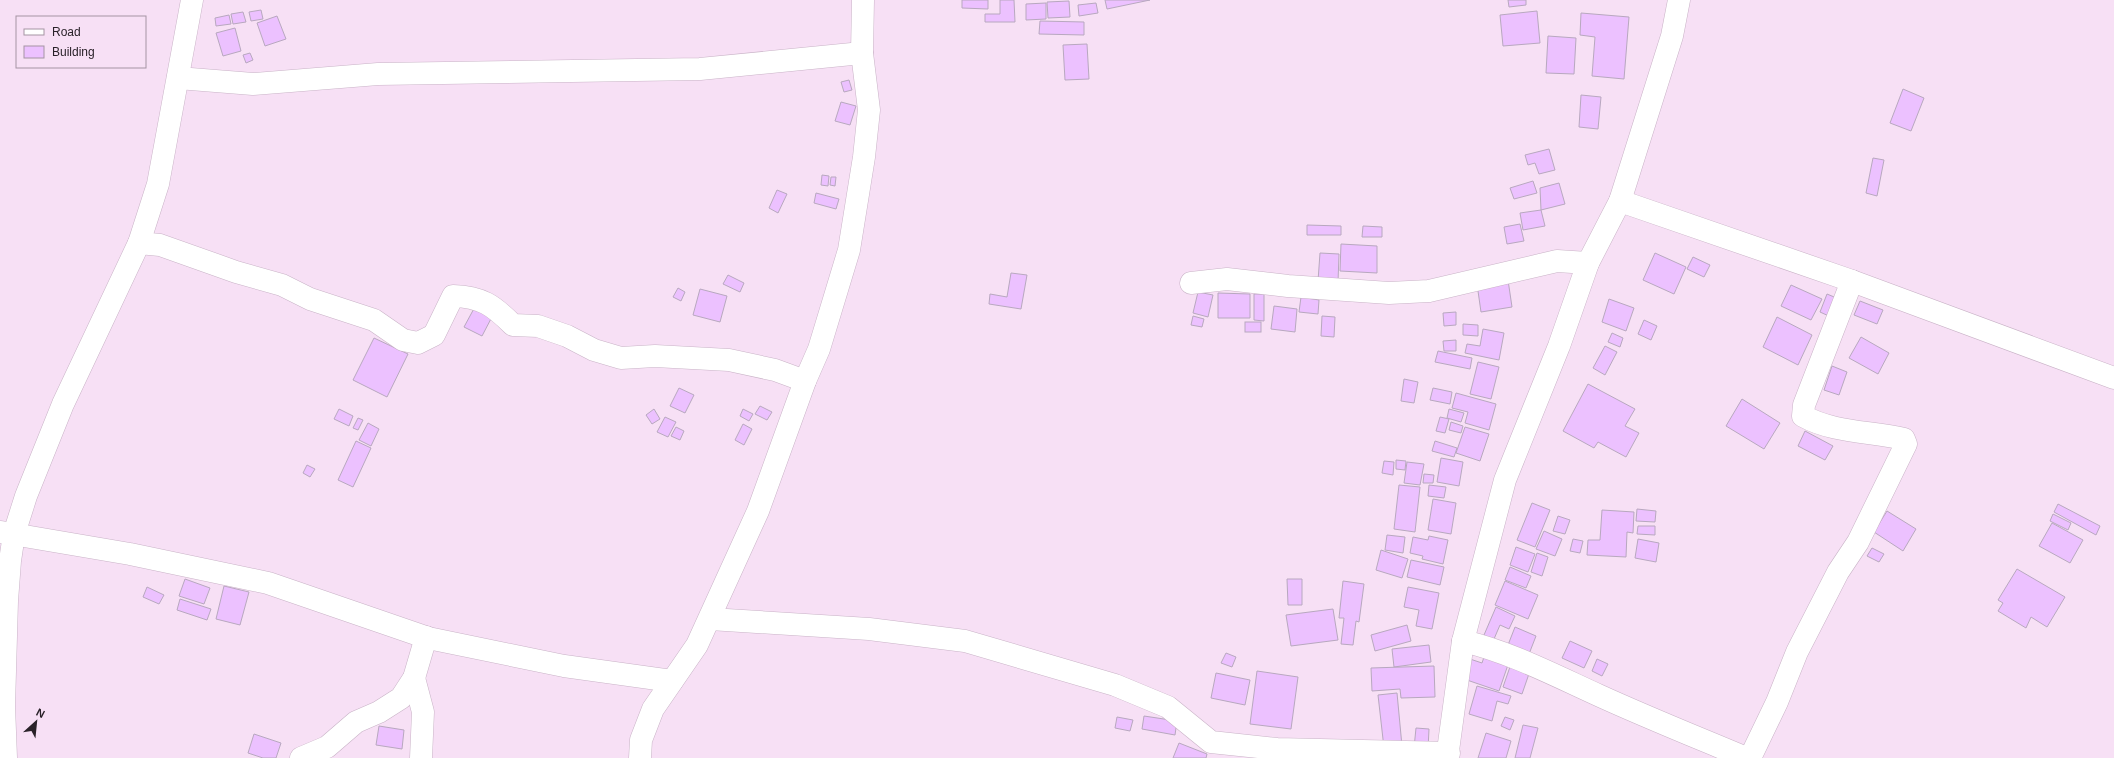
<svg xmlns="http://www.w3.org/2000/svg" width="2114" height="758" viewBox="0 0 2114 758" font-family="Arial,sans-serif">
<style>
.building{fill:#ecc1ff;stroke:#b8a8bf}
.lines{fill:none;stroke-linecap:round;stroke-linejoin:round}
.minor-casing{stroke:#c9b3c7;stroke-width:23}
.minor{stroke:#fff;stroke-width:22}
</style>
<rect width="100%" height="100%" fill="#f7e0f5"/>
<g class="building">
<polygon points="962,0 988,0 988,9 962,8"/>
<polygon points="1000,0 1014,0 1015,22 985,22 985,14 1000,14"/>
<polygon points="1105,0 1150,0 1107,9"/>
<polygon points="1508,0 1526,0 1526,5 1509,7"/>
<polygon points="1069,1 1070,17 1048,18 1047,2"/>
<polygon points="1046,3 1046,19 1026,20 1026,4"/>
<polygon points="1096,3 1098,13 1079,16 1078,5"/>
<polygon points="261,10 263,19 251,21 249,12"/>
<polygon points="1537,11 1540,43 1503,46 1500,15"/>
<polygon points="243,12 246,22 233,24 231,14"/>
<polygon points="1581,13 1629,17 1624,79 1592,76 1595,37 1580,35"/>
<polygon points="229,15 231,24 216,26 215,18"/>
<polygon points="277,16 286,39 265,46 257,23"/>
<polygon points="1040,21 1084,22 1084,35 1039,34"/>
<polygon points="235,28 241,51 223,56 216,33"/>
<polygon points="1548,36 1576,38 1574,74 1546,73"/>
<polygon points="1087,44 1089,79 1065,80 1063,45"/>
<polygon points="250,53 253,60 246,63 243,55"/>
<polygon points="849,80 852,90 844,92 841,82"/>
<polygon points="1903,89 1924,98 1911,131 1890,123"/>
<polygon points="1581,95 1601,97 1598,129 1579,127"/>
<polygon points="841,102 856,106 850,125 835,121"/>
<polygon points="1549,149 1555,170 1539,174 1535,163 1528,165 1525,155"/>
<polygon points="1873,158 1884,160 1877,196 1866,193"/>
<polygon points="822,175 829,176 828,186 821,185"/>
<polygon points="831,177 836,177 835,186 830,185"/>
<polygon points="1533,181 1537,193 1514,199 1510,188"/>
<polygon points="1559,183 1565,204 1541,210 1540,188"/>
<polygon points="777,190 787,194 778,213 769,208"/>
<polygon points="816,193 839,199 836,209 814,203"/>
<polygon points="1541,210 1545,226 1523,230 1520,213"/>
<polygon points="1520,224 1524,241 1507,244 1504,227"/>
<polygon points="1307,225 1341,226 1341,235 1307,235"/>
<polygon points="1363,226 1382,227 1382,237 1362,237"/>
<polygon points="1341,244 1377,246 1377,273 1340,271"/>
<polygon points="1320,253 1339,254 1338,282 1318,281"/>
<polygon points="1655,253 1686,267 1674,294 1643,280"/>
<polygon points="1693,257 1710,265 1704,277 1687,269"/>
<polygon points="1011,273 1027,275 1021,309 989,304 990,294 1007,297"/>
<polygon points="728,275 744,283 740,292 723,284"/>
<polygon points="1508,280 1512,307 1481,312 1477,284"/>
<polygon points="1791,285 1822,299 1811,320 1781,306"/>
<polygon points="678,288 685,292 681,301 673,297"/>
<polygon points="700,289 727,296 720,322 693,315"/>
<polygon points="1198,292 1213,295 1208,317 1193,313"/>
<polygon points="1218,293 1250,294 1250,318 1218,318"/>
<polygon points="1254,294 1264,294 1264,321 1254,320"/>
<polygon points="1827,294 1839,299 1831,317 1820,312"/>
<polygon points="1301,297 1319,300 1318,314 1299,312"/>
<polygon points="1609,299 1634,308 1626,331 1602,322"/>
<polygon points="1860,301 1883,310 1877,324 1854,315"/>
<polygon points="477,303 494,313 482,336 464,327"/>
<polygon points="1274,306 1297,309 1295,332 1271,329"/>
<polygon points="1456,312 1456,325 1444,326 1443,313"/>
<polygon points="1193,316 1204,319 1202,327 1191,325"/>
<polygon points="1322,316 1335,317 1334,337 1321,336"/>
<polygon points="1777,317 1812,335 1798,365 1763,347"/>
<polygon points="1644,320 1657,326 1651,340 1638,334"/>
<rect x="1245" y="322" width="16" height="10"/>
<polygon points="1463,324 1478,325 1478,336 1463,335"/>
<polygon points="1483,329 1504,333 1499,360 1465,353 1467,344 1480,346"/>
<polygon points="1612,333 1623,338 1620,347 1608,342"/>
<polygon points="1861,337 1889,353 1878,374 1849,358"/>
<polygon points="374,338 408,354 387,397 353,380"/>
<polygon points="1456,340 1456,351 1444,351 1443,341"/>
<polygon points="1605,346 1617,352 1605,375 1593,368"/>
<polygon points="1438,351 1472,358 1470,369 1435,362"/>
<polygon points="1478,362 1499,367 1491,399 1470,394"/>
<polygon points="1832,366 1847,372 1839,395 1824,390"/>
<polygon points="1404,379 1418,382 1414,403 1401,401"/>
<polygon points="1588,384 1635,409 1625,426 1639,433 1626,457 1598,442 1594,448 1563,431"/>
<polygon points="679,388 694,395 685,413 670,406"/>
<polygon points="1433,388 1452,392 1450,404 1430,400"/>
<polygon points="1456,393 1496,404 1489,430 1465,423 1468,412 1452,408"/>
<polygon points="1742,399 1780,423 1764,449 1726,426"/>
<polygon points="760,406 772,412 767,420 755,414"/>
<polygon points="339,409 353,416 349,426 334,419"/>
<polygon points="654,409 660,419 652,424 646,415"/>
<polygon points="743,409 753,414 749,421 740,416"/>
<polygon points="1449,409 1464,413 1461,422 1447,418"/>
<polygon points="665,417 676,422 668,437 657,432"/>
<polygon points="1440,417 1449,419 1445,433 1436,431"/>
<polygon points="358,418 363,420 358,430 353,428"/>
<polygon points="1451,422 1463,426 1461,433 1449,430"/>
<polygon points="368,423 379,429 371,446 359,440"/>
<polygon points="743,424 752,429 744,445 735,440"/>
<polygon points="676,427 684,431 680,440 671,436"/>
<polygon points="1465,427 1489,434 1480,461 1456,453"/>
<polygon points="1805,431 1833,446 1825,460 1798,446"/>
<polygon points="356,441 371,448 353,487 338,480"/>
<polygon points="1435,441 1457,448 1454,457 1432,451"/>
<polygon points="1441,458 1463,462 1459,486 1437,482"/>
<polygon points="1396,460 1406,461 1405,470 1396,469"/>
<polygon points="1384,461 1394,462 1393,475 1382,473"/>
<polygon points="1407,462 1424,464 1420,485 1404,483"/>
<polygon points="307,465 315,469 310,477 303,473"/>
<polygon points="1424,474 1434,475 1433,483 1423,483"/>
<polygon points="1399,485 1420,487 1415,532 1394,529"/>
<polygon points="1429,485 1446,487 1444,498 1428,496"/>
<polygon points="1433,499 1456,503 1451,534 1428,530"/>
<polygon points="1532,503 1550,510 1535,547 1517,540"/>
<polygon points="2058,504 2100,526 2096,535 2054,512"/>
<polygon points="1637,509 1656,511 1655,522 1636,521"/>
<polygon points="1602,510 1634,512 1633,533 1627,532 1626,557 1587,555 1588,540 1600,540"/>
<polygon points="1887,511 1916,529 1903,551 1874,532"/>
<polygon points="2053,514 2071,523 2068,530 2050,521"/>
<polygon points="1558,516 1570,520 1565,534 1553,531"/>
<polygon points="2052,523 2083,540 2070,563 2039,546"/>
<polygon points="1638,526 1655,526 1655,535 1637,534"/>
<polygon points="1544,531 1562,539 1555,556 1536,549"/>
<polygon points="1387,535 1405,537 1403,553 1385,550"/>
<polygon points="1429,536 1448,540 1443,564 1422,559 1423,556 1410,553 1413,537 1428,540"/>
<polygon points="1573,539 1583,541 1580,553 1570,551"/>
<polygon points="1638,539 1659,543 1656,562 1635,558"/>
<polygon points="1516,547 1535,554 1528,572 1510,565"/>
<polygon points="1872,548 1884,554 1879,562 1867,556"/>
<polygon points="1381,550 1408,559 1402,578 1376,570"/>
<polygon points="1537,553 1548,557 1542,576 1531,572"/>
<polygon points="1411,560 1444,567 1440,585 1407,577"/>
<polygon points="1510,567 1531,576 1526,588 1505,580"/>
<polygon points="2017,569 2065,597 2047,627 2031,617 2026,628 1998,611 2003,603 1998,600"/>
<polygon points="185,579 210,588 204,604 179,596"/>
<polygon points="1287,579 1302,579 1302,605 1288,605"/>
<polygon points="1343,581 1364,584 1359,622 1356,621 1353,645 1341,644 1344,618 1339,618"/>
<polygon points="1505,581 1538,595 1528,619 1495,605"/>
<polygon points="224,586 249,592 240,625 216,619"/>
<polygon points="147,587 164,595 159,604 143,597"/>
<polygon points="1408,587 1439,593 1432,629 1416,626 1419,610 1404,607"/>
<polygon points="180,599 211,609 207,620 177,610"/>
<polygon points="1496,607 1515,616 1509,629 1500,625 1491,646 1481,642"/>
<polygon points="1333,609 1338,640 1291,646 1286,615"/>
<polygon points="1407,625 1411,641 1375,651 1371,635"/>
<polygon points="1515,627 1536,636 1529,654 1508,645"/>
<polygon points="1570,641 1592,651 1584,668 1562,658"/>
<polygon points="1429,645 1431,662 1394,667 1392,649"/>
<polygon points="1487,648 1511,656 1499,691 1464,679 1470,659 1482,663"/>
<polygon points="1226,653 1236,657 1232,667 1221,663"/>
<polygon points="1597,659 1608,664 1602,676 1592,671"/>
<polygon points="1512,661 1531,668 1522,694 1503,687"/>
<polygon points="1434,666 1435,697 1401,698 1400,689 1372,691 1371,668"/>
<polygon points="1257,671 1298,677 1291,729 1250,724"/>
<polygon points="1216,673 1250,680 1245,705 1211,698"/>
<polygon points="1477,686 1511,696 1508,704 1497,701 1492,721 1469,714"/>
<polygon points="1397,693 1402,746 1384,748 1378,695"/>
<polygon points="1144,716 1177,721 1175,735 1142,729"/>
<polygon points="1117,717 1133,720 1130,731 1115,728"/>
<polygon points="1505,717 1514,720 1510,730 1501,726"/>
<polygon points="1523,725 1538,728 1530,758 1515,758"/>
<polygon points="379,726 404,730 402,749 376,745"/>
<polygon points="1416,728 1429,729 1428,749 1414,748"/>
<polygon points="1486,733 1511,741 1506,758 1478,758"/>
<polygon points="254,734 281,743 276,758 263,758 248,753"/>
<polygon points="1179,743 1207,754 1206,758 1173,758"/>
</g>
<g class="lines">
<defs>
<g id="minor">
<polyline points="178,78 253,84 378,74 700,69 862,53"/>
<polyline points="1620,201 1852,281 2114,378"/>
<path d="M139 243 160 245 236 272 282 285 310 299 374 320 403 340 418 343 434 335 453 296C482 297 493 305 513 325L538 326 567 336 594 350 621 358 655 356 729 360 775 370 805 381"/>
<polyline points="1191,283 1227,279 1288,286 1389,293 1429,291 1557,261 1588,263"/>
<polyline points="1,532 130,554 268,583 428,638 564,666 672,681"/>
<polyline points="710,619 869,629 965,641 1115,685 1168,707 1211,742 1277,749 1449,753"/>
<path d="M1463 641C1510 652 1554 675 1598 695 1646 717 1696 737 1746 758"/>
<polyline points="414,678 423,712 421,758"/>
<polyline points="6,758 4,706 7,601 10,561 14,534 26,496 63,404 139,243 158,184 192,0"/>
<polyline points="301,758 327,747 356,722 379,712 401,698 414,678 426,637"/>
<polyline points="640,758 641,740 653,709 697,645 758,511 805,381 819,349 849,250 864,157 869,110 862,53 863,0"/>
<polyline points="1447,758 1463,641 1505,480 1559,346 1588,263 1620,201 1672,36 1679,0"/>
<path d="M1750 758 1777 702 1797 652 1838 572 1858 542 1906 444 1904 439C1870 431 1834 433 1803 416L1804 405 1852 281"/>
</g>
</defs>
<use href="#minor" class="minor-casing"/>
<use href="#minor" class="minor"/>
</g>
<rect x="16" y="16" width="130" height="52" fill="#f7e0f5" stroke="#a594a3"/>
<rect x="24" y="29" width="20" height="6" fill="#ffffff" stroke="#a594a3"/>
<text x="52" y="36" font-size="12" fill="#2a2229">Road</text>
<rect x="24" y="46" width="20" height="12" fill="#ecc1ff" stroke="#a594a3"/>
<text x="52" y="56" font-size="12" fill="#2a2229">Building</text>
<g transform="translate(36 722) rotate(27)" stroke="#f7e0f5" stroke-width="3" paint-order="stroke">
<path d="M0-3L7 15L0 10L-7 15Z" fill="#2a2229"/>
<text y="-6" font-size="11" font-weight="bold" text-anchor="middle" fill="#2a2229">N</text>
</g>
</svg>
